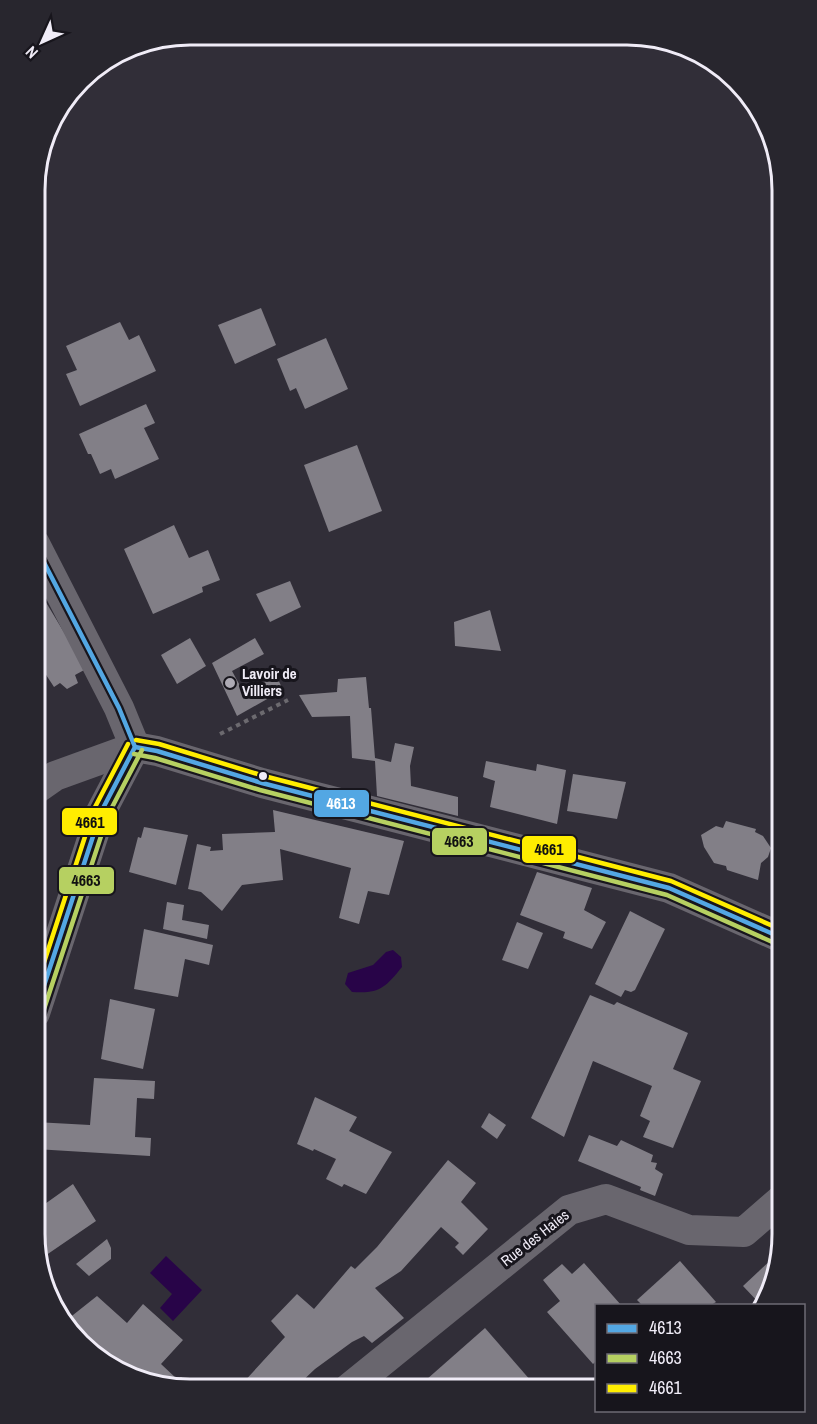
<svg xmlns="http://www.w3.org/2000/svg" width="817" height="1424" viewBox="0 0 817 1424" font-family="'Archivo Narrow',sans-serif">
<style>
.water{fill:#280448}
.building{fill:#827f87}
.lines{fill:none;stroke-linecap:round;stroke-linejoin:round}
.path{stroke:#6c6a6f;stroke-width:4;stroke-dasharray:4.5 4.5;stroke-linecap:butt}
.street{stroke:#69666e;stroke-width:30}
.bus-1-casing{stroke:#17151c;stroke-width:9}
.bus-2-casing{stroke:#17151c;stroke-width:9}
.bus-3-casing{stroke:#17151c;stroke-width:9}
.bus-1{stroke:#53a7e3;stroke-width:4.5}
.bus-2{stroke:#b6d061;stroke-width:4.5}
.bus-3{stroke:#ffed00;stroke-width:4.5}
.poi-dot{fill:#adaab4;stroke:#17151c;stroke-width:2}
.bus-dot{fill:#f0ecf7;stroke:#17151c;stroke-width:2}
.labels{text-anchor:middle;stroke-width:6;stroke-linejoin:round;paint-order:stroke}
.poi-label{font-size:15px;font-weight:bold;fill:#f0ecf7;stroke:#17151c;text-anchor:start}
.street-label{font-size:15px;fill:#f0ecf7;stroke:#17151c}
.rim{fill:none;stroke:#f0ecf7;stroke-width:3}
.line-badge{stroke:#17151c;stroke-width:2}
.badge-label{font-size:16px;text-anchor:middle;font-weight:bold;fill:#fff}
.pale-badge-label{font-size:16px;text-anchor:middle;font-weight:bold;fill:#111}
</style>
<rect width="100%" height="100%" fill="#312e38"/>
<g class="water">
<path d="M393 950 401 957 402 967C385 988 379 994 352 992L345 984 348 973 373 965 386 952Z"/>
<polygon points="166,1256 202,1290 173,1321 160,1308 172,1294 150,1273"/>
</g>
<g class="building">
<polygon points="261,308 276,345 235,364 218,325"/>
<polygon points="120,322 129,340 139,335 156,371 80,406 66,374 77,370 66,346"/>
<polygon points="326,338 348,389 305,409 296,388 290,391 277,359"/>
<polygon points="146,404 155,423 144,428 159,459 115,479 111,469 100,474 91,454 88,454 79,434"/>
<polygon points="357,445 382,511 329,532 304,465"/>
<polygon points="174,525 189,558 208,550 220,580 202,587 203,592 153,614 124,549"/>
<polygon points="290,581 301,607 270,622 256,594"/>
<polygon points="35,584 86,669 75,675 78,683 67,689 60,683 54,687 35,658"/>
<polygon points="490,610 501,651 455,646 454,622"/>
<polygon points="190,638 206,666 177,684 161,655"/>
<polygon points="255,638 264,654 232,671 244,693 276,675 283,690 237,716 212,663"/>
<polygon points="366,677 369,708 371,708 375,758 391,762 395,743 414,747 410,766 411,786 458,797 458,816 377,796 375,761 352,758 350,716 312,717 299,695 337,692 338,679"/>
<polygon points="486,761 536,771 537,764 566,770 557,824 490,807 495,781 483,777"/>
<polygon points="573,774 626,782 617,819 567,811"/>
<polygon points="273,810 404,841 389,895 368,891 359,924 339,918 351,868 280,849 283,880 242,885 222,911 201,892 188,889 197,844 211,847 210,851 223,850 222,834 275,832"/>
<polygon points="726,821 756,829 755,832 763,836 771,848 768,857 761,863 758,880 727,870 726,866 714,863 704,847 701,835 716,826 723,828"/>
<polygon points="144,827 188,835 176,885 129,872 138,837 141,838"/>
<polygon points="537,872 592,888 584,910 606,922 592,949 563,938 565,932 520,915"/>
<polygon points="167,902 184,905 182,920 209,925 207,939 163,929"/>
<polygon points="630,911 665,929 635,990 631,992 625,990 621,997 595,984"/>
<polygon points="517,922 543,933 528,969 502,960"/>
<polygon points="144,929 213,945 209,965 185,959 178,997 134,989"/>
<polygon points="590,995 614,1005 617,1002 688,1033 673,1069 701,1081 673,1148 643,1137 650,1121 640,1116 652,1086 593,1061 564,1137 531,1118"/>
<polygon points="110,999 155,1009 143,1069 101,1059"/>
<polygon points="94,1078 155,1081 154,1099 137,1098 135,1137 151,1138 150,1156 35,1149 35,1122 90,1125"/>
<polygon points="315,1097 357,1117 349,1131 392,1152 366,1194 344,1184 342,1187 326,1179 336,1159 314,1149 313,1151 297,1144"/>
<polygon points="489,1113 506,1125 497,1139 481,1127"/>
<polygon points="589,1135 617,1146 621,1140 653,1155 651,1162 657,1163 655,1169 663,1174 655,1196 640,1190 641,1187 578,1161"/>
<polygon points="448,1160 476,1183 461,1202 488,1229 463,1255 455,1247 459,1243 441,1227 401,1271 375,1288 404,1318 372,1343 364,1336 352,1342 315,1369 295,1388 232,1388 238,1382 241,1385 285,1337 271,1321 297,1294 314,1309 351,1266 355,1269 377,1247"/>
<polygon points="73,1184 96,1221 39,1260 34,1234 35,1220 38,1217 35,1211"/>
<polygon points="107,1239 111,1248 111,1259 89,1276 76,1264"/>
<polygon points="774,1257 777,1259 760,1304 743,1286"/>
<polygon points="680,1261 716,1302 711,1305 642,1305 637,1300"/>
<polygon points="584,1263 621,1305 596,1306 596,1361 593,1364 547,1312 560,1301 543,1280 562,1264 572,1274"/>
<polygon points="97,1296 127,1323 143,1304 183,1340 161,1364 178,1380 181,1377 193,1388 170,1388 95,1357 68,1319"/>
<polygon points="485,1328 538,1389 420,1389 418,1387"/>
</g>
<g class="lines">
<polyline class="path" points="220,734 288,700"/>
<g class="street">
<polyline points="35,790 55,776 135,747 157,751 262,783 669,888 782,938"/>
<polyline points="35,1013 101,812 135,747 119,708 35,544"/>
<polyline points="348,1389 569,1210 606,1199 689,1230 744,1232 782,1199"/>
</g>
<defs>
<g id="bus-1">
<polyline points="135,747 157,751 262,783 669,888 782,938"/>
<polyline points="35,1013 101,812 135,747 119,708 35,545"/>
</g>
<g id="bus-2">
<polyline points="134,754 155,758 260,790 667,895 779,945"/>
<polyline points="42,1015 108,815 142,750"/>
</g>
<g id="bus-3">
<polyline points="136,740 159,744 264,776 671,881 782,930"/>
<polyline points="35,990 94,809 128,744"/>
</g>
</defs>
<use href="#bus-1" class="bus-1-casing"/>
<use href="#bus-2" class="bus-2-casing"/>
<use href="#bus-3" class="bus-3-casing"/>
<use href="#bus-1" class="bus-1"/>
<use href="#bus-2" class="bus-2"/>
<use href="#bus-3" class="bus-3"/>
</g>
<circle class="poi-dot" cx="230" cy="683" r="6"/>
<circle class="bus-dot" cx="263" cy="776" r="5"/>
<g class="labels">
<g class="poi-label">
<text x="242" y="679">Lavoir de<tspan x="242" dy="17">Villiers</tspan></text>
</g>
<g class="street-label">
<text transform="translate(535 1238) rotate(-38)" y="5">Rue des Haies</text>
</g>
</g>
<path d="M0 0H817V1424H0ZM190 45H627A145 145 0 0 1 772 190V1234A145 145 0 0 1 627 1379H190A145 145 0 0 1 45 1234V190A145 145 0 0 1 190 45Z" fill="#28262e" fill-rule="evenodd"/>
<path class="rim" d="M190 45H627A145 145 0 0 1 772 190V1234A145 145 0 0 1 627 1379H190A145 145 0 0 1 45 1234V190A145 145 0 0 1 190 45Z"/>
<g class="line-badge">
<rect x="313" y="789" width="57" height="29" rx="6" fill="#53a7e3"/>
<rect x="61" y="807" width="57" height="29" rx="6" fill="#ffed00"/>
<rect x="431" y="827" width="57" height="29" rx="6" fill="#b6d061"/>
<rect x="521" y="835" width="56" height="29" rx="6" fill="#ffed00"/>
<rect x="58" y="866" width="57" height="29" rx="6" fill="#b6d061"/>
</g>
<g class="badge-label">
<text x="341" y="809">4613</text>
</g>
<g class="pale-badge-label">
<text x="90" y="828">4661</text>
<text x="459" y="847">4663</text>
<text x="549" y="855">4661</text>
<text x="86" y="886">4663</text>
</g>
<rect x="595" y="1304" width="210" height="108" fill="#17151c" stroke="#6e6b74" stroke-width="1.5"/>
<rect x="607" y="1324" width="30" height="9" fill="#53a7e3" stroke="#6e6b74" stroke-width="1.5"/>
<text x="649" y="1334" font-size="18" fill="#f0ecf7">4613</text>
<rect x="607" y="1354" width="30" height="9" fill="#b6d061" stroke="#6e6b74" stroke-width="1.5"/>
<text x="649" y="1364" font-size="18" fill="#f0ecf7">4663</text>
<rect x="607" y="1384" width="30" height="9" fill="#ffed00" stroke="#6e6b74" stroke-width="1.5"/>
<text x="649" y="1394" font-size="18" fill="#f0ecf7">4661</text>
<g transform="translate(42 42) rotate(225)" stroke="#17151c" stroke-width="4.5" paint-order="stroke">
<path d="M0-4.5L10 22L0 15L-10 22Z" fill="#f0ecf7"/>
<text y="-9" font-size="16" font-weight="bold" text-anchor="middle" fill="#f0ecf7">N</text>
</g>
</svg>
